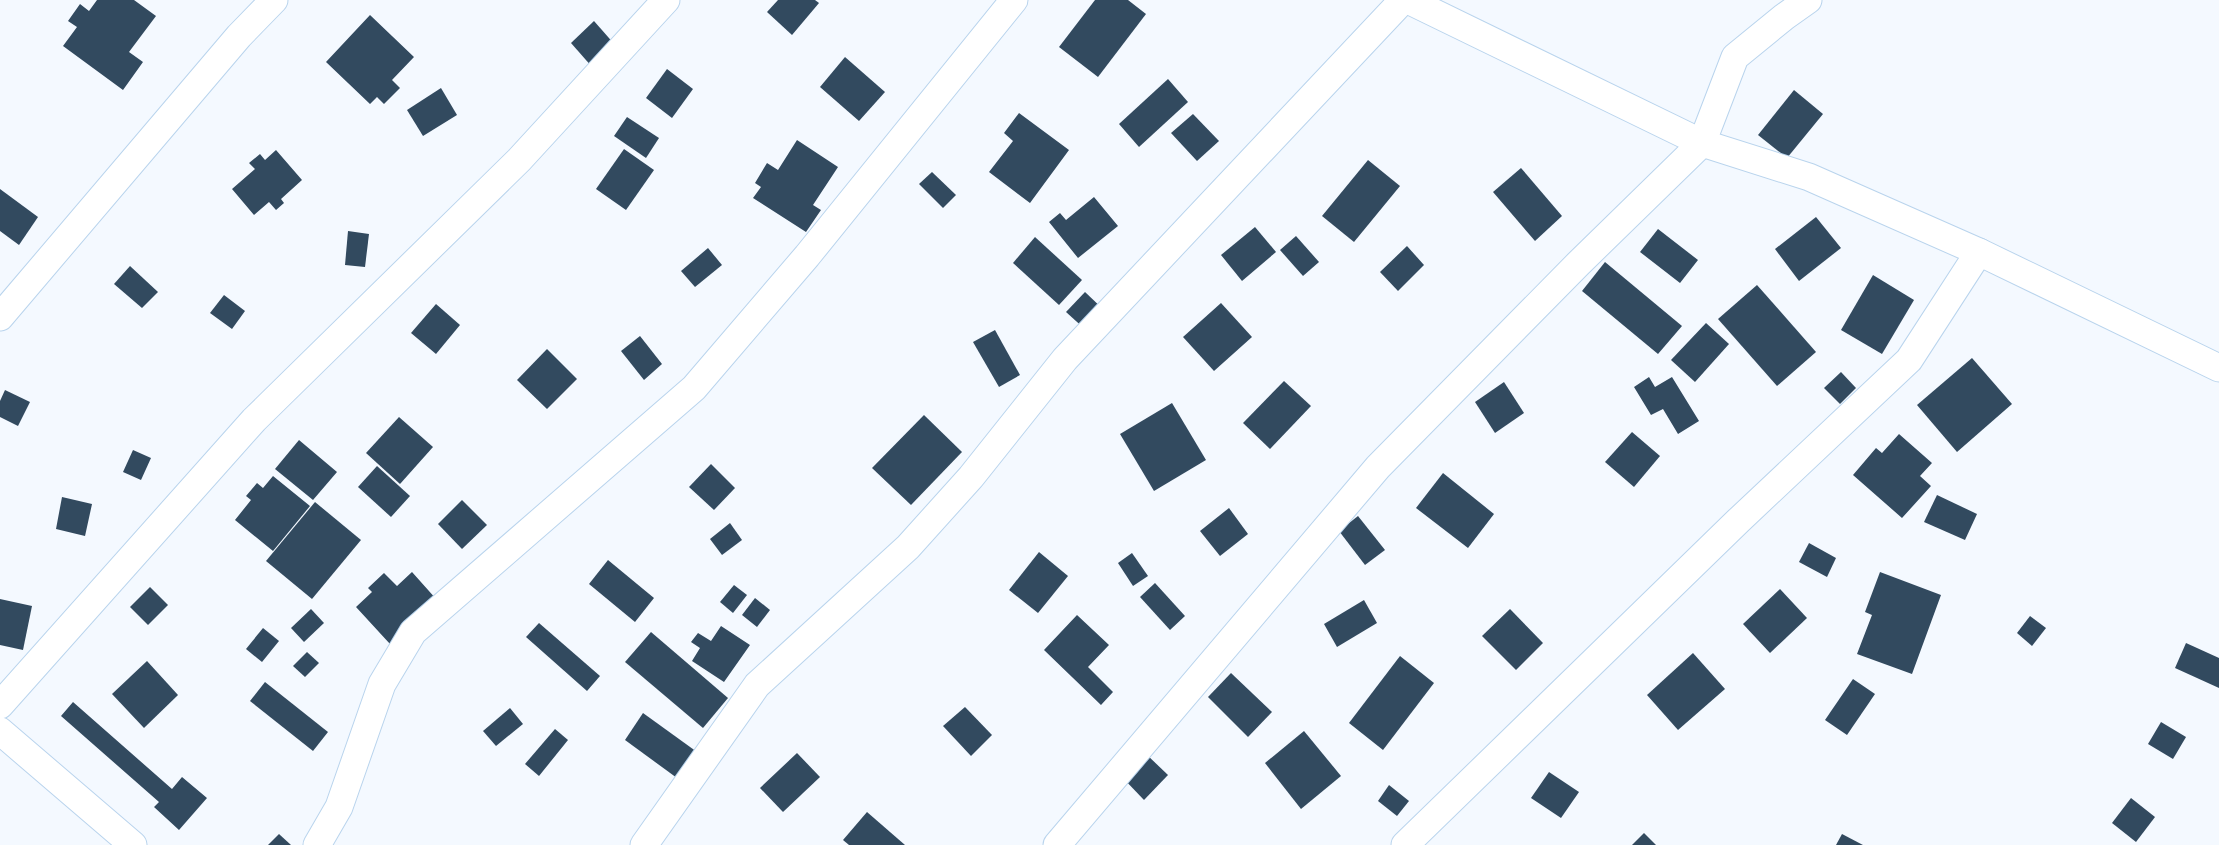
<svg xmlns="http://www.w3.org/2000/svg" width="2219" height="845" viewBox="0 0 2219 845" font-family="'Space Grotesk',sans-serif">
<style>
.building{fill:#324a5f}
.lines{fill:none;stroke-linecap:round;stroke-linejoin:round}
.street-casing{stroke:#b9d4ed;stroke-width:29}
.street{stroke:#fff;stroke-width:27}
</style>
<rect width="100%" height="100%" fill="#f4f9ff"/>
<g class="building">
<polygon points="97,0 134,0 156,16 129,52 143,62 123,90 63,46 77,27 68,21 80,4 89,11"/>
<polygon points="778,0 815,0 819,3 792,35 767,12"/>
<polygon points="1095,0 1128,0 1146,14 1098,77 1059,47"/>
<polygon points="370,15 414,57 392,80 400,88 384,104 377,97 370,104 326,62"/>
<polygon points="594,21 616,46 593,68 571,43"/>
<polygon points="845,57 885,92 859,121 820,87"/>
<polygon points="667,69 693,89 672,118 646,98"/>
<polygon points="1168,79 1188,102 1139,147 1119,124"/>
<polygon points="441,88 457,115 423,136 407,110"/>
<polygon points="1794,90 1823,114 1787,158 1758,135"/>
<polygon points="1019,113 1069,150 1030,203 989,172 1013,141 1004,133"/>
<polygon points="1193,114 1219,141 1197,161 1171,133"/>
<polygon points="627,117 659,138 646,158 614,136"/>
<polygon points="797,140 838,167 813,205 821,210 806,232 753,198 761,187 755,183 767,163 778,170"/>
<polygon points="624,149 654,170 626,210 596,189"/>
<polygon points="276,150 302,180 281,199 284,203 276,210 269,202 254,215 232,189 255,169 249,163 260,154 265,160"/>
<polygon points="1368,160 1400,186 1354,242 1322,216"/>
<polygon points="1521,168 1562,216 1535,241 1493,192"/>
<polygon points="932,172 956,195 943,208 919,184"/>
<polygon points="0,189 38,217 19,245 0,231"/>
<polygon points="1094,197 1118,226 1078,258 1049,222 1060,213 1066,220"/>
<polygon points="1816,217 1841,248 1799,281 1775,249"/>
<polygon points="1255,227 1276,252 1242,281 1221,255"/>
<polygon points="1658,229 1698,260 1680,283 1640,252"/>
<polygon points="348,231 369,234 365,267 345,265"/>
<polygon points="1296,236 1319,262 1303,276 1280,250"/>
<polygon points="1035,237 1082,280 1059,305 1013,263"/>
<polygon points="1407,246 1424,265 1398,291 1380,272"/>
<polygon points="708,248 722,265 695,287 681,271"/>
<polygon points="1605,262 1682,326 1658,354 1582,291"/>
<polygon points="130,266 158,292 142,308 114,284"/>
<polygon points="1873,275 1914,300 1882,354 1841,330"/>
<polygon points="1757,285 1816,352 1777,386 1718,319"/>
<polygon points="1085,292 1105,311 1087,331 1066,312"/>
<polygon points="224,295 245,311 232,329 210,313"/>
<polygon points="1221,303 1252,337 1214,371 1183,337"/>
<polygon points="436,304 460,325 436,354 411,333"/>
<polygon points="1706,323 1729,344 1695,382 1671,360"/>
<polygon points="995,330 1020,375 999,387 973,342"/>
<polygon points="640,336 662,364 644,380 621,351"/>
<polygon points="547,349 577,379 547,409 517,380"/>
<polygon points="1972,358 2012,404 1957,452 1917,405"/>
<polygon points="1841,372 1856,388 1840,404 1824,388"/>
<polygon points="1649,377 1655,387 1672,377 1699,421 1678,434 1663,409 1651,415 1634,387"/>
<polygon points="1284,381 1311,406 1270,449 1243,423"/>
<polygon points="1504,382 1524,413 1495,433 1475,402"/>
<polygon points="5,390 30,402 18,426 0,417 0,401"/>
<polygon points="1172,403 1206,460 1154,491 1120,434"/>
<polygon points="924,415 962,452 911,505 872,468"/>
<polygon points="399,417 433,447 400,484 366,453"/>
<polygon points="1632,432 1660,456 1634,487 1605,462"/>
<polygon points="1899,434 1932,463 1920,476 1931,486 1902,518 1853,475 1876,448 1882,453"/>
<polygon points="299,440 337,472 313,500 275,469"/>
<polygon points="133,450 151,458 141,480 123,472"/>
<polygon points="711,464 735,488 714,510 689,487"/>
<polygon points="377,466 410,496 391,517 358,487"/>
<polygon points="1443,473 1494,514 1468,548 1416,508"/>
<polygon points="273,476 310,506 273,551 235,520 251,500 246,496 257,483 263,488"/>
<polygon points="1937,495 1977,514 1965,540 1924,522"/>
<polygon points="62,497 92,504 85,536 56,529"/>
<polygon points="462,500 487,525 462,549 438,524"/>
<polygon points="315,502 361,540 312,599 266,561"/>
<polygon points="1229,508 1248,534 1220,556 1200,531"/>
<polygon points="1358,516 1385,550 1365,565 1339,531"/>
<polygon points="730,523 742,540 722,555 710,539"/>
<polygon points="1809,543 1836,558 1827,577 1799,562"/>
<polygon points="1039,552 1068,576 1038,613 1009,590"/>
<polygon points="1132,553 1148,576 1133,586 1118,563"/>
<polygon points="608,560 654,598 635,622 589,584"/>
<polygon points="412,572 437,600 390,644 356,607 372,592 368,588 384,573 397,586"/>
<polygon points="1880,572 1941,595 1912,674 1857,654 1872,615 1865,612"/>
<polygon points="1155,583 1185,616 1170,630 1140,597"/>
<polygon points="734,585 747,595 733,613 720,602"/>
<polygon points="150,587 168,605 148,625 130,607"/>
<polygon points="1780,589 1807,618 1770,653 1743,624"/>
<polygon points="755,598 770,610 757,627 742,615"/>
<polygon points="0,599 32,606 23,650 0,645"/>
<polygon points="1364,600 1377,623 1337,647 1324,624"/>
<polygon points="311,609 324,623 304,642 291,628"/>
<polygon points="1510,609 1543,643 1516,670 1482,636"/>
<polygon points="1077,615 1109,645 1088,667 1113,692 1101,705 1044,650"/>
<polygon points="2030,616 2046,628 2032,646 2017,633"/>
<polygon points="539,623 600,676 587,691 526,637"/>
<polygon points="721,626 750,645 724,682 692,661 700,648 691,642 698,633 711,641"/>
<polygon points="263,628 279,641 262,662 246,649"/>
<polygon points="651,632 728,698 703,728 625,662"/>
<polygon points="2186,643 2219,658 2219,688 2175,668"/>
<polygon points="307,652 319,663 305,677 293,666"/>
<polygon points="1693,653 1725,689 1678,730 1647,695"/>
<polygon points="1400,656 1434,683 1383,750 1349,723"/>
<polygon points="147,661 178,695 144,728 112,694"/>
<polygon points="1231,673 1272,712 1248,737 1208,697"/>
<polygon points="1853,679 1875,694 1847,735 1825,720"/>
<polygon points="265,682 328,732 313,751 250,701"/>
<polygon points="73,702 172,789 182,777 207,798 179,830 154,807 159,802 61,716"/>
<polygon points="965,707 992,735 971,756 943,726"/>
<polygon points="510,708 523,724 496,746 483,731"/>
<polygon points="643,713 697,752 677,778 625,740"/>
<polygon points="2161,722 2186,737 2173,759 2148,744"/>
<polygon points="555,729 568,740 539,776 525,764"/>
<polygon points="1304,731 1341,776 1301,809 1265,763"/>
<polygon points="797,753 820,777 783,812 760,788"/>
<polygon points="1145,753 1168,775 1144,800 1122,777"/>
<polygon points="1549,772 1579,792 1561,818 1531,798"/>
<polygon points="1389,785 1409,801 1397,816 1378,801"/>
<polygon points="2131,798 2155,817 2136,842 2112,823"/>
<polygon points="867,812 905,845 849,845 843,840"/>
<polygon points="1644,833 1656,845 1632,845"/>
<polygon points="279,834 291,845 268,845"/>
<polygon points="1842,834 1863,845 1836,845"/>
</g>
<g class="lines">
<defs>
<g id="street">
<polyline points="1408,0 1702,143 1809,177 1979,252 2219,368"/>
<polyline points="0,317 239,36 274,0"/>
<polyline points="0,705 254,420 519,160 666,0"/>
<polyline points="0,731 133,845"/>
<polyline points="317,845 339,807 382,684 413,632 694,388 807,256 1014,0"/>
<polyline points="644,845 757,685 908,547 971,477 1065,359 1403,0"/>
<polyline points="1057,845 1378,467 1578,264 1702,143 1735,57 1784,17 1808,0"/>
<polyline points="1405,845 1738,521 1909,360 1979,252"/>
</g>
</defs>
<use href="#street" class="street-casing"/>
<use href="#street" class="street"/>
</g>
</svg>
